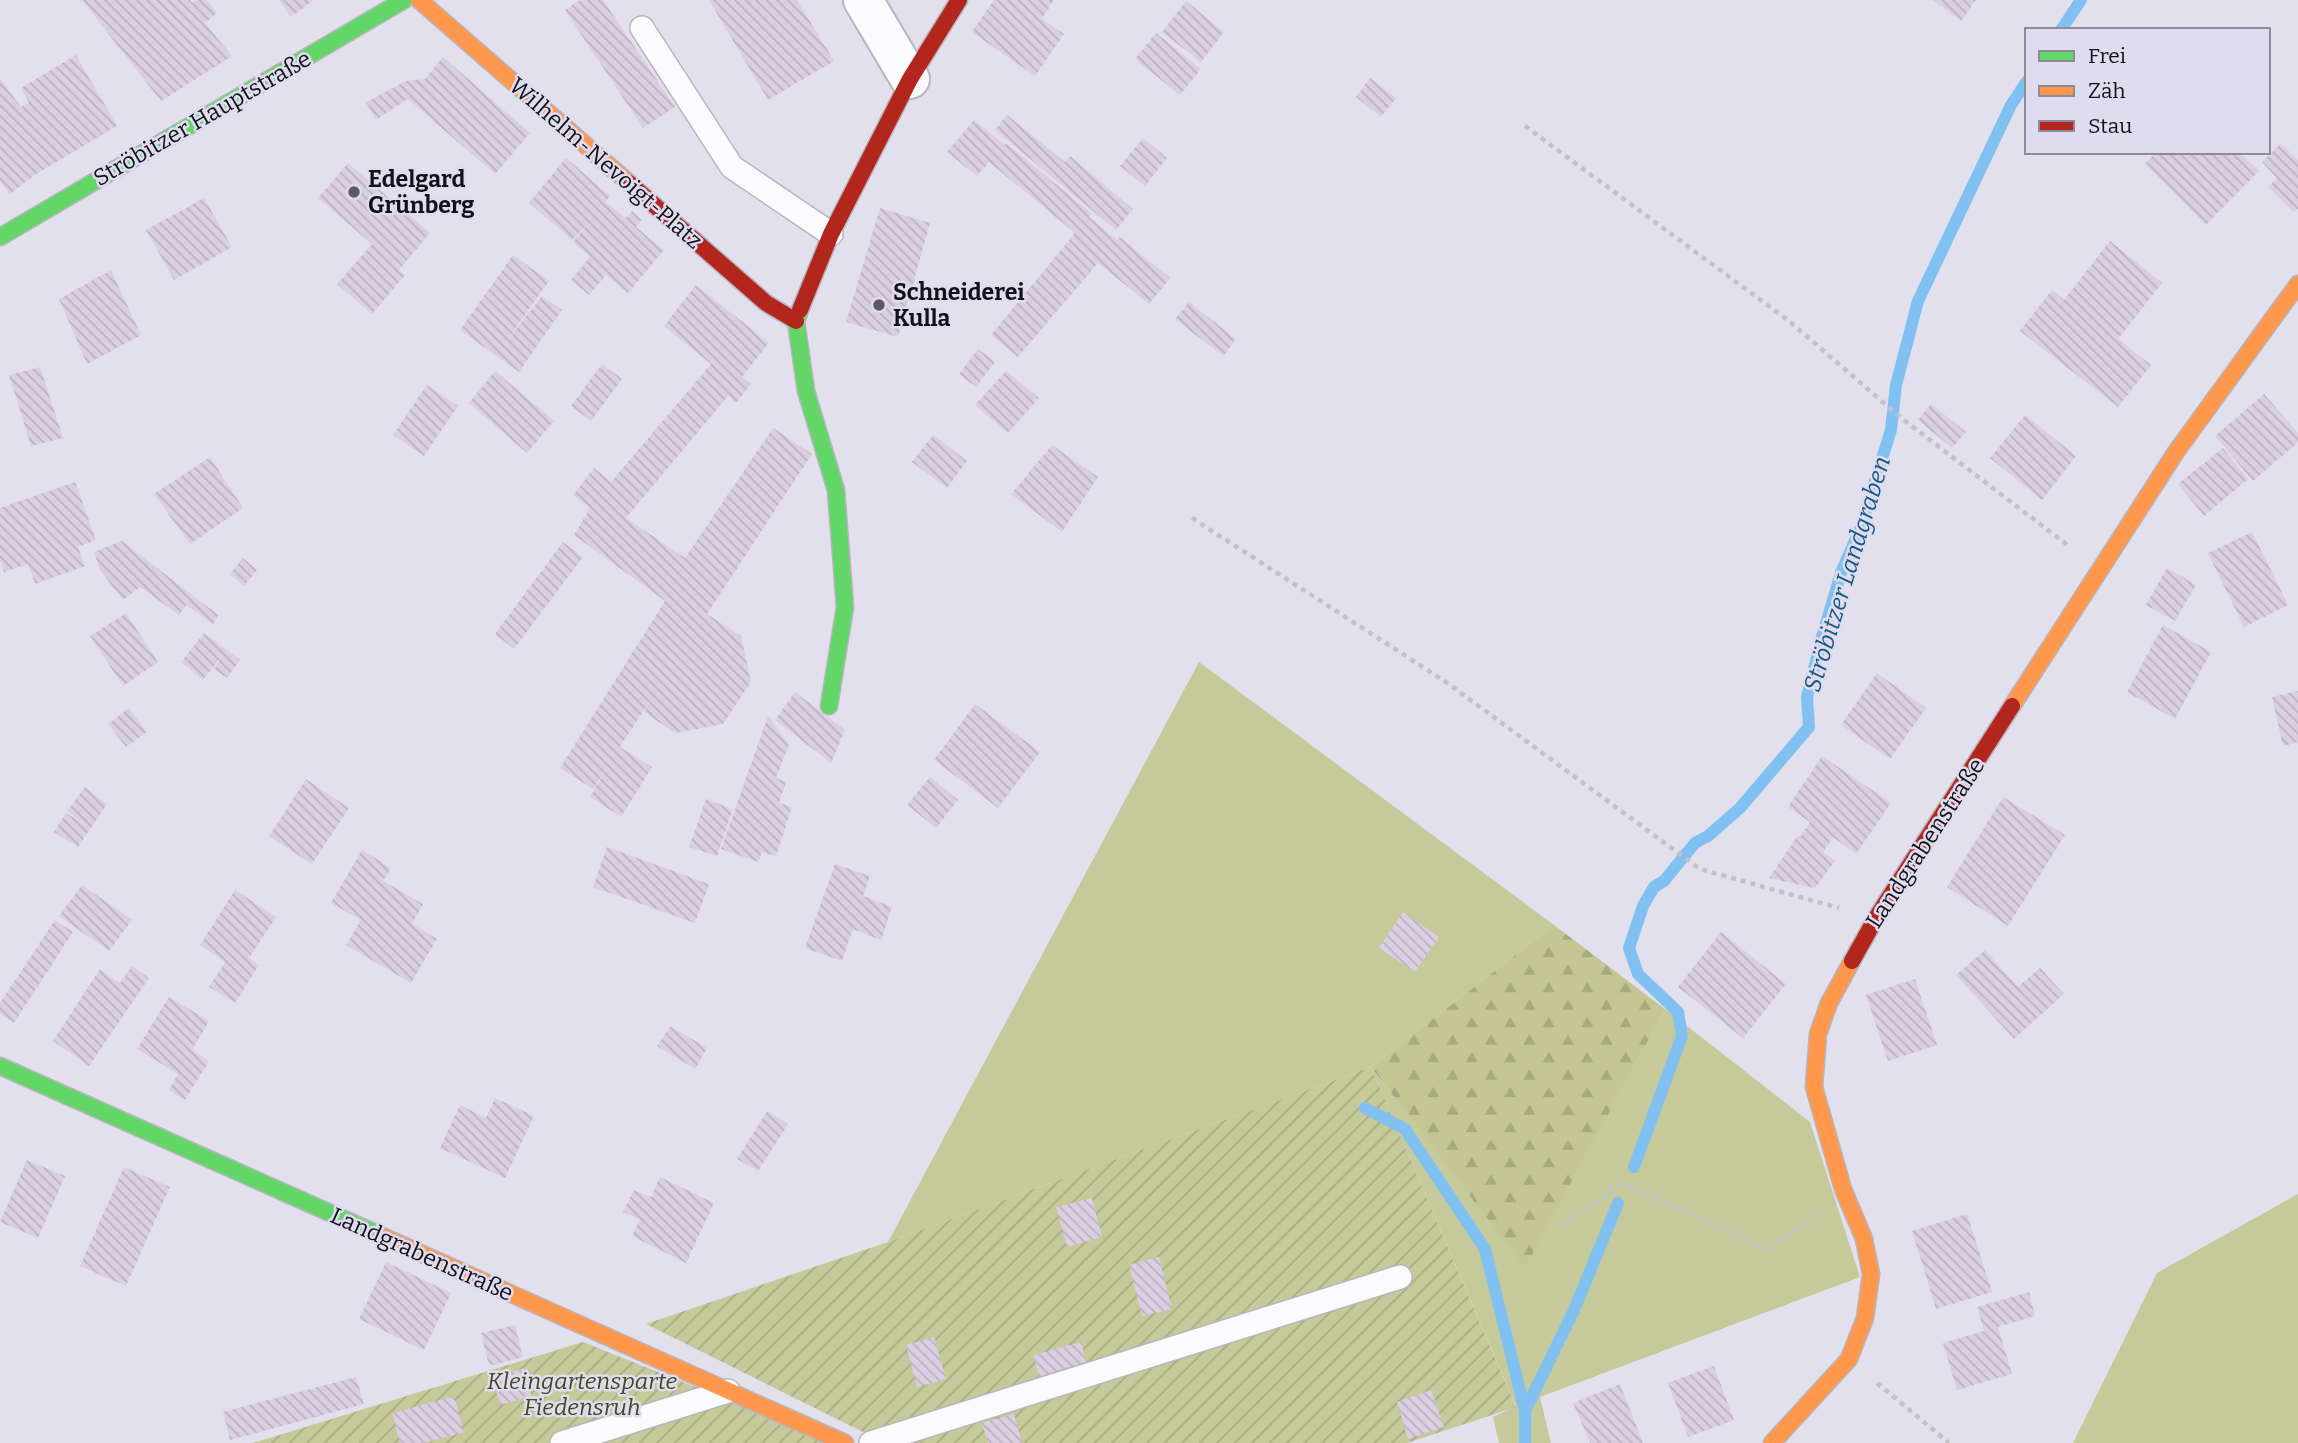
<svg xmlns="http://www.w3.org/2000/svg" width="2298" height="1443" viewBox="0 0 2298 1443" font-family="Bitter,serif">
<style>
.green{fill:#c6c999}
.forest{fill:url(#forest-firs)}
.garden{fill:url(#garden-furrows)}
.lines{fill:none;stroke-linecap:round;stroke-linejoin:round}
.stream{stroke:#81c1f2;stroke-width:12}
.building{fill:url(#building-back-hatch)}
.lane-casing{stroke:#b7b5be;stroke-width:26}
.street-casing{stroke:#b7b5be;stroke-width:42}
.fast-casing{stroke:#b7b5be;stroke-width:19}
.slow-casing{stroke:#b7b5be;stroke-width:19}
.jam-casing{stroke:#b7b5be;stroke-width:19}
.path{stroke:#c2c1c5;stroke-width:4.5;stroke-dasharray:5 5;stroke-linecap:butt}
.lane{stroke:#fbfafc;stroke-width:23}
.street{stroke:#fbfafc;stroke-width:38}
.fast{stroke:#63d668;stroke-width:16}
.slow{stroke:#ff974d;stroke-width:16}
.jam{stroke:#b3261e;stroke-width:16}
.poi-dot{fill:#5b5962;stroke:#dfdcf0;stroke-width:2.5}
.labels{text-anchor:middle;stroke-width:5;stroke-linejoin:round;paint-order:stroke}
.street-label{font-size:23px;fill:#121118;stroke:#dfdcf0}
.poi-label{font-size:23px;font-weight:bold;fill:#121118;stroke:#dfdcf0;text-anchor:start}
.park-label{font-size:23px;font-style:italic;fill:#44471c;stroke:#dfdcf0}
.water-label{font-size:24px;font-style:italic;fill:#145882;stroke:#dfdcf0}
</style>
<defs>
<pattern id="forest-firs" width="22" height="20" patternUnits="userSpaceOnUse" patternTransform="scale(1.75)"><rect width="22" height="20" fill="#c4c793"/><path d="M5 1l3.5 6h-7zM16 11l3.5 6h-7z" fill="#a7aa7e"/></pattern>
<pattern id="garden-furrows" width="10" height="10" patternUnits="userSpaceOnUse" patternTransform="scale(1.75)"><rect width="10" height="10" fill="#c6c999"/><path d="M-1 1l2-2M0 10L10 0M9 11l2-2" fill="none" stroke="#a9ac83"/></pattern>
<pattern id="building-back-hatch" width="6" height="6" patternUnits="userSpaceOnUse" patternTransform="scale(1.75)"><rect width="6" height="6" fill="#dccee2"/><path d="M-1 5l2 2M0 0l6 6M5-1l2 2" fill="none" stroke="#bcb0c1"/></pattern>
</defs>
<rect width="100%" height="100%" fill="#e2e0ec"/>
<g class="green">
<polygon points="1199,662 1554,925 1371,1067 1525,1267 1665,1009 1810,1122 1860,1277 1540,1397 1551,1443 1499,1443 1493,1417 1516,1406 1371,1067 888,1242"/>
<polygon points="2298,1194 2298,1443 2073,1443 2157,1273"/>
</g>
<polygon class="forest" points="1554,925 1665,1009 1525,1268 1371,1067"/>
<g class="garden">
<polygon points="1371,1067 1516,1407 1407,1443 885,1443 646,1324 888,1242"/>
<polygon points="583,1342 835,1443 253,1443"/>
</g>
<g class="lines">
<g class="stream">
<polyline points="2061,30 2081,0"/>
<polyline points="1365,1108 1405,1129 1485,1249 1525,1411"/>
<polyline points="1634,1167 1682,1036 1678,1012 1638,974 1629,948 1643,906 1654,887 1664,881 1695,843 1708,836 1740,808 1809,727 1807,697 1822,637 1841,573 1860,529 1891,430 1896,385 1918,301 2011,105 2027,81"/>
<polyline points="1525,1443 1525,1411 1574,1310 1618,1203"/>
</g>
</g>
<g class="building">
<polygon points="82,0 190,0 192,3 197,0 207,0 217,13 205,23 232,56 161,101"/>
<polygon points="279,0 314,0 291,17"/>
<polygon points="580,0 603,0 675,107 643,128 565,10"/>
<polygon points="709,0 797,0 834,61 768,100"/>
<polygon points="994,0 1054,0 1042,19 1064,34 1035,76 972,32"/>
<polygon points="1933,0 1976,0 1961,21"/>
<polygon points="1186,1 1224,32 1201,62 1162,32"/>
<polygon points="1156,33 1201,69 1180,95 1135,59"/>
<polygon points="76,55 117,126 36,174 10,194 0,181 0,79 21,107 29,103 21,88"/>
<polygon points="443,57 530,133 495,174 408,99 376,120 366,102 406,81 425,79"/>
<polygon points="1370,78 1396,98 1381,117 1356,97"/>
<polygon points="1007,115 1065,162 1070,156 1133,209 1116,230 995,130"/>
<polygon points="974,120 1005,145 1006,143 1091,213 1089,217 1117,240 1120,237 1170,278 1149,304 1098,263 1018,357 991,335 1075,233 989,162 977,176 947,152"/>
<polygon points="1143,138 1167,158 1145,186 1120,166"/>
<polygon points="2281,143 2298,160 2298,209 2294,213 2268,187 2277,178 2262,162"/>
<polygon points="2156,152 2239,152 2259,171 2206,225 2145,164"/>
<polygon points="566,158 610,196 605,202 626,218 632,211 642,220 636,227 664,250 628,293 606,275 589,295 571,280 590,257 573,242 589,223 572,240 529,203"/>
<polygon points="348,163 430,233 399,270 405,275 372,314 337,284 372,244 318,198"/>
<polygon points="204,198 232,247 174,280 146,230"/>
<polygon points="880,208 930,223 898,337 846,322"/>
<polygon points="2110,241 2162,283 2118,339 2151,365 2118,407 2020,331 2052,290 2064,300"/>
<polygon points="513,255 549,281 505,343 542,296 562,310 519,372 460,330"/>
<polygon points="111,270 141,335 87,364 59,299"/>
<polygon points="696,285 769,343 742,377 751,384 736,403 728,396 626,518 685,558 773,428 812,454 707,614 741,636 751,682 723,724 675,733 644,712 653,696 620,747 652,767 621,817 590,797 608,766 593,789 560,768 665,601 574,535 590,508 573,495 594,468 611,482 711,364 664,326"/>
<polygon points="1189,302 1236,339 1223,356 1175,319"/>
<polygon points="978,349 995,362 976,387 959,374"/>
<polygon points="602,364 622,379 591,421 571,406"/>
<polygon points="40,367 63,438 31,446 9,375"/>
<polygon points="495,371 554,421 527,453 469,403"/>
<polygon points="1006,371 1039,398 1008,433 975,405"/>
<polygon points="427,385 458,406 424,456 393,435"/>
<polygon points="2264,394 2298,433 2298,442 2253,481 2215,436"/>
<polygon points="1931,404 1966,432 1952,448 1918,420"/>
<polygon points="2025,415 2076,456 2042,500 1990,458"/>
<polygon points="933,435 967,461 947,488 912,462"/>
<polygon points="1052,445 1098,477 1062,532 1011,494"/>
<polygon points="2223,448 2248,479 2204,516 2178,484"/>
<polygon points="210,457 243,508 190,544 154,494"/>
<polygon points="75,482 96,540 78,547 85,566 35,584 28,564 4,572 0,561 0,508"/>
<polygon points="2252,532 2288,605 2244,627 2208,553"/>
<polygon points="122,541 218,615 213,624 186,605 179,615 140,587 123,600 100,570 94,552"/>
<polygon points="563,542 583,557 514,649 495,634"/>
<polygon points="243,558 257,570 244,586 230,574"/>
<polygon points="2167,568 2196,585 2175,621 2146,605"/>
<polygon points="126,613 158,662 123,686 90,636"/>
<polygon points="2163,625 2211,652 2175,719 2127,692"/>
<polygon points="204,633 240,660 227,678 214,669 222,656 203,680 181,662"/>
<polygon points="1877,673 1926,708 1890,759 1841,725"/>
<polygon points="2298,691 2298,742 2283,746 2272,697"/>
<polygon points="795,692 845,730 831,763 775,720"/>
<polygon points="975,704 1040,752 998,808 934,760"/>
<polygon points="129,708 147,732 126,747 108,724"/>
<polygon points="768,716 789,745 776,778 786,782 779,803 792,807 776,856 762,852 758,862 721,849"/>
<polygon points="1822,756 1891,803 1856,854 1833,837 1823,852 1835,861 1815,888 1769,878 1798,835 1800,837 1810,822 1788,807"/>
<polygon points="930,777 958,800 936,828 907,805"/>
<polygon points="306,779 349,808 312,864 269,836"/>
<polygon points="85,787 107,804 78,847 54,832 66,813 87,826 67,811"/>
<polygon points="2003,797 2065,835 2008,926 1947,887"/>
<polygon points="706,799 733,809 717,856 689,847"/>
<polygon points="607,847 709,884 695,923 593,887"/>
<polygon points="362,850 391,868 383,881 423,904 412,924 437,939 411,983 346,945 361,920 331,903"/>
<polygon points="835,864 870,876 863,896 892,907 881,940 853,929 842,961 805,948"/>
<polygon points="82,885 132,920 109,951 59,916"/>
<polygon points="235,890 276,917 249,958 259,965 235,1003 209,987 225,962 200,945"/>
<polygon points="1403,912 1439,937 1415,972 1379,948"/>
<polygon points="55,920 73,932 14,1023 0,1014 0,1003"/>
<polygon points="1721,932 1786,984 1743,1038 1678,987"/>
<polygon points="1985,950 2018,987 2040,968 2064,994 2014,1039 1956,975"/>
<polygon points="132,966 149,978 89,1066 53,1041 100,969 120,983"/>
<polygon points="1915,979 1937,1045 1888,1061 1866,995"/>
<polygon points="169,997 209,1021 192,1050 209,1061 185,1100 169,1090 178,1074 137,1049"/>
<polygon points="670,1026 707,1048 695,1069 657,1046"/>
<polygon points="495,1098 534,1116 505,1178 440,1148 460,1105 486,1118"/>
<polygon points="767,1111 788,1124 758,1171 737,1159"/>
<polygon points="27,1160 65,1176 38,1238 0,1222"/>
<polygon points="124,1167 170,1187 126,1286 80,1266"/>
<polygon points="660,1177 714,1203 686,1263 632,1236 640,1220 623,1212 634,1190 651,1197"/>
<polygon points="1092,1198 1102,1237 1067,1247 1056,1207"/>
<polygon points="1967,1214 1992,1292 1936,1309 1912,1231"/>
<polygon points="1159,1257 1172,1309 1142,1316 1129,1265"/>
<polygon points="386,1262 451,1293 424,1350 359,1319"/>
<polygon points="2029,1292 2035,1316 1998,1327 2012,1374 1957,1390 1943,1343 1984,1331 1977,1307"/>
<polygon points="515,1325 523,1357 489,1366 481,1333"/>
<polygon points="934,1337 946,1379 917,1387 906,1345"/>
<polygon points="1081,1342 1087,1366 1040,1379 1033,1355"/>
<polygon points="1714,1366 1734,1420 1688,1437 1668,1383"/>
<polygon points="524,1368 532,1396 500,1405 492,1378"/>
<polygon points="356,1377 364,1404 230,1440 223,1412"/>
<polygon points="1620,1384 1643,1443 1590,1443 1573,1403"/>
<polygon points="1431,1390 1444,1427 1408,1439 1397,1402"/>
<polygon points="454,1396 464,1432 425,1443 400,1443 392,1413"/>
<polygon points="1014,1414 1022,1443 988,1443 982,1423"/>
</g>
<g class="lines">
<defs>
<g id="lane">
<polyline points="642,28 732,167 831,234"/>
<polyline points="562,1443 728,1391"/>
<polyline points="871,1443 1400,1277"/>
</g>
<polyline id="street" points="863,0 910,79"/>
<g id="fast">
<polyline points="0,237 404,0"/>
<polyline points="800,310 796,321 806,391 836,490 845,607 829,706"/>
<polyline points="0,1066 382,1236"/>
</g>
<g id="slow">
<polyline points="419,0 629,183"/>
<polyline points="2012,706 2176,452 2298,284"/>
<polyline points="382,1236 845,1443"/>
<polyline points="1772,1443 1849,1359 1865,1318 1871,1274 1864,1239 1843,1189 1814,1087 1818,1034 1829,1003 1852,961"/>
</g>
<g id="jam">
<polyline points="629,183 766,303 796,321"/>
<polyline points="800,310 831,234 910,79 959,0"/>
<polyline points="1852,961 1876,918 2012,706"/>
</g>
</defs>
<use href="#lane" class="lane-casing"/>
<use href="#street" class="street-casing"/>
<use href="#fast" class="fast-casing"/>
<use href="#slow" class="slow-casing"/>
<use href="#jam" class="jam-casing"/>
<g class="path">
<polyline points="1525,126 1789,321 1900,417 2070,547"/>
<polyline points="1192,518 1446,682 1700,869 1839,908"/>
<polyline points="1560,1226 1623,1183 1770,1251 1813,1215"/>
<polyline points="1877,1383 1949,1443"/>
</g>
<use href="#lane" class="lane"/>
<use href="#street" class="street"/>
<use href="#fast" class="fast"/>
<use href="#slow" class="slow"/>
<use href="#jam" class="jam"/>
</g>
<g class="poi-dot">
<circle cx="354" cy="192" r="7"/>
<circle cx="879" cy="305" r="7"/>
</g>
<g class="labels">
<g class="street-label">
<text transform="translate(202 118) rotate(-30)" y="8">Ströbitzer Hauptstraße</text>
<text transform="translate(606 163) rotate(41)" y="8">Wilhelm-Nevoigt-Platz</text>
<text transform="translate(1925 843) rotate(-57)" y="8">Landgrabenstraße</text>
<text transform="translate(422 1254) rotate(24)" y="8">Landgrabenstraße</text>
</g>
<g class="poi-label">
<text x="368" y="187">Edelgard<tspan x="368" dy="26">Grünberg</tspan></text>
<text x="893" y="300">Schneiderei<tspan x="893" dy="26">Kulla</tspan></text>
</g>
<g class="park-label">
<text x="582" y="1389">Kleingartensparte<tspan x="582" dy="26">Fiedensruh</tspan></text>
</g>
<g class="water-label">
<text transform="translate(1847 574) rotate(-73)" y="8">Ströbitzer Landgraben</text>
</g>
</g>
<rect x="2025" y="28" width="245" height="126" fill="#dfdcf0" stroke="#8d8b9a" stroke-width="2"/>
<rect x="2039" y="51" width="35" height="10" fill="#63d668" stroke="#8d8b9a" stroke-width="2"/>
<text x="2088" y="63" font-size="21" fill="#121118">Frei</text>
<rect x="2039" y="86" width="35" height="10" fill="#ff974d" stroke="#8d8b9a" stroke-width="2"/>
<text x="2088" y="98" font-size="21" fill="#121118">Zäh</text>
<rect x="2039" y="121" width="35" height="10" fill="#b3261e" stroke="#8d8b9a" stroke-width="2"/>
<text x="2088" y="133" font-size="21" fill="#121118">Stau</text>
</svg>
